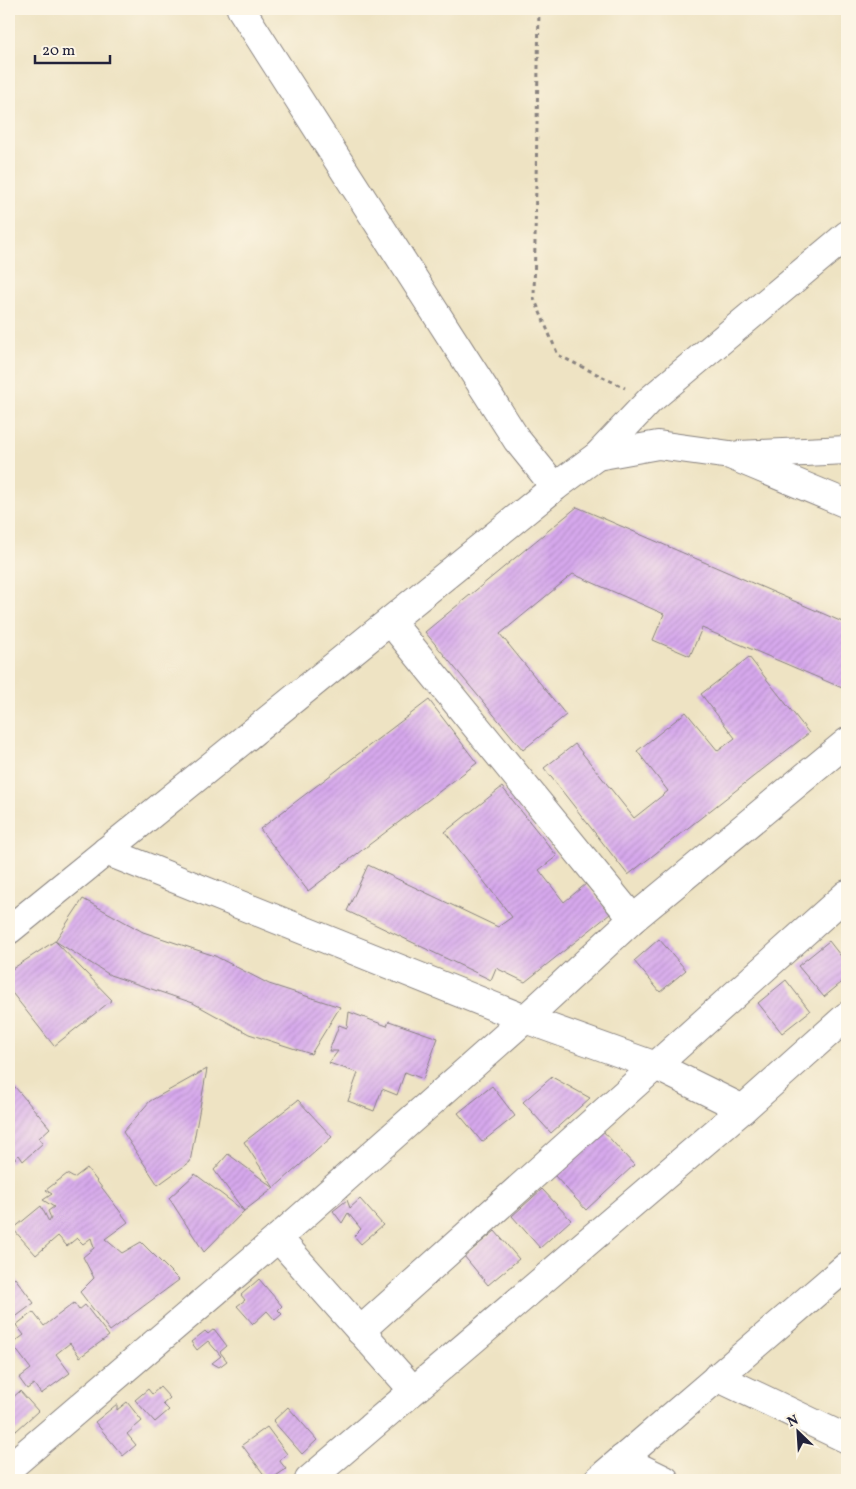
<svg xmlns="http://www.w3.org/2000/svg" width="856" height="1489" viewBox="0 0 856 1489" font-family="Vollkorn,serif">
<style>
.building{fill:url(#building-hatch)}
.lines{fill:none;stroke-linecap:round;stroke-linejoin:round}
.street-casing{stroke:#88827f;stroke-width:30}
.path{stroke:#88827f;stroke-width:3;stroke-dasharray:4 4;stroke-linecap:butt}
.street{stroke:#fff;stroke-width:28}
</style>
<defs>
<pattern id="building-hatch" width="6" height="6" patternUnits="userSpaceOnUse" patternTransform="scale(1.25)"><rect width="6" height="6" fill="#d6a8ec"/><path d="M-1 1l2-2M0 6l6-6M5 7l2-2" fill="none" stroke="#b790cb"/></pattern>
</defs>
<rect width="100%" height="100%" fill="#fcf5e5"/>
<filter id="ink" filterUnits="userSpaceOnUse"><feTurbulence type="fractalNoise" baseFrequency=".02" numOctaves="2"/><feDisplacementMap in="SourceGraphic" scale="10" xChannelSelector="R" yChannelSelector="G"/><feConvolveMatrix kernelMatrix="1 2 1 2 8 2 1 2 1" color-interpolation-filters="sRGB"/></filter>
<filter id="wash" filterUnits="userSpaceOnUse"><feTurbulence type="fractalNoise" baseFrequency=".0096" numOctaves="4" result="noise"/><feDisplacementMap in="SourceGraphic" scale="20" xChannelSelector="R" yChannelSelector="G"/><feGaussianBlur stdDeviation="1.12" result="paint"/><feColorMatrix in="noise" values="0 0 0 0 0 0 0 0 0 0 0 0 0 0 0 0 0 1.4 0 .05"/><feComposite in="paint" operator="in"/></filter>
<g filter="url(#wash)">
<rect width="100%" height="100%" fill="#eee3c3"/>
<g id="blocks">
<g class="building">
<polygon points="577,507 847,624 847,690 702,628 690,656 653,640 664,614 573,574 500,634 566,715 523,750 425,632"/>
<polygon points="749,657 809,733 628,875 544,768 575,744 634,818 668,791 637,751 686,712 718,751 735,738 701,694"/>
<polygon points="429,700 477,763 308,891 260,829"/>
<polygon points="502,787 557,856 539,870 564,902 586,884 610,914 525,982 496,968 491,980 347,911 368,865 498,927 512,917 445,832"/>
<polygon points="83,899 143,932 215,956 269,984 340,1007 311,1054 249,1034 193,1003 110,975 55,941 112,1000 54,1046 9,989 9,971 55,941"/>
<polygon points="659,939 686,970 660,992 634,961"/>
<polygon points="829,941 847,964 847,978 824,997 798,966"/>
<polygon points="786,980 810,1011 782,1033 758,1003"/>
<polygon points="349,1012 387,1026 389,1021 438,1038 423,1079 405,1072 397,1095 382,1089 374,1111 348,1101 358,1073 329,1063 338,1051 329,1051 339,1025 347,1028"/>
<polygon points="207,1069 190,1162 158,1185 123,1132 150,1101"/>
<polygon points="552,1077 590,1098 551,1133 523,1102"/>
<polygon points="9,1080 50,1128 39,1138 43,1143 23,1161 19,1155 9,1164"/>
<polygon points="492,1086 515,1116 482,1142 458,1113"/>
<polygon points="298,1100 332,1137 274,1188 244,1211 204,1252 169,1198 195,1174 244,1211 214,1170 228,1154 274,1188 244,1142"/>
<polygon points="603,1131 634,1165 586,1210 554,1175"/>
<polygon points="87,1168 128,1222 105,1239 122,1253 141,1242 179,1280 110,1331 80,1292 94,1278 83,1257 94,1248 91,1238 83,1244 77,1238 67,1246 58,1236 36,1255 13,1229 41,1206 49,1222 51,1218 48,1211 54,1207 43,1200 52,1194 46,1190 67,1174 74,1178"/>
<polygon points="542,1189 571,1220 540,1248 512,1216"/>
<polygon points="360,1199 383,1225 361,1244 354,1236 361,1229 348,1213 342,1223 333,1211 347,1200 350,1208"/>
<polygon points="495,1231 519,1259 488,1285 464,1256"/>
<polygon points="15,1278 34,1303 9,1322 9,1283"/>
<polygon points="259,1279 282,1306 278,1310 282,1314 275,1320 267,1311 253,1324 237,1306 245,1300 241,1295"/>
<polygon points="74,1303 79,1310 85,1305 109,1336 80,1357 70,1343 56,1354 70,1373 41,1394 34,1384 27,1389 19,1378 31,1369 12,1344 24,1335 16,1325 33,1312 44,1326"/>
<polygon points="214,1329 227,1346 220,1352 227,1361 219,1367 212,1363 221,1356 208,1341 197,1350 191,1342 205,1331 208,1334"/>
<polygon points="160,1387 170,1398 163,1404 169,1410 155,1422 135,1400 148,1389 152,1394"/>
<polygon points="20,1391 38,1411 16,1431 9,1423 9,1401"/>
<polygon points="127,1402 142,1421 127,1434 136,1445 123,1456 95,1422 117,1404 117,1410"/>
<polygon points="288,1407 317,1440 302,1454 273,1421"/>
<polygon points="267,1427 287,1454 279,1460 286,1469 270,1480 268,1480 242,1445"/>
</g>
</g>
</g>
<g filter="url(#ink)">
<use href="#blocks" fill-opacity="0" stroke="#88827f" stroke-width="1"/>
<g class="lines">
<defs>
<g id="street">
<polyline points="241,9 517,440 555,487"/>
<polyline points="739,455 847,450"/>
<polyline points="597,456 658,445 730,455 847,504"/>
<polyline points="390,621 633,919"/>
<polyline points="106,851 525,1019 656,1066 743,1109"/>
<polyline points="9,930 555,487 597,456 650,400 847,235"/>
<polyline points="278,1238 413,1390"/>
<polyline points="360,1331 847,894"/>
<polyline points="717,1377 847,1439"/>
<polyline points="622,1459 665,1480"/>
<polyline points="9,1468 278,1238 525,1019 633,919 847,742"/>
<polyline points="309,1480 743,1109 847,1016"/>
<polyline points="598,1480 847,1266"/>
</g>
</defs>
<use href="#street" class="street-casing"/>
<polyline class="path" points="539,9 534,298 558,355 625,388"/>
<use href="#street" class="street"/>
</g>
</g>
<rect width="856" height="1489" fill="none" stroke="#fcf5e5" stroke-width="30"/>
<g transform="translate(798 1432) rotate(335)" stroke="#fcf5e5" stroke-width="4" paint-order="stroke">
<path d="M0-4L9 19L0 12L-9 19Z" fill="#22223b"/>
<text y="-8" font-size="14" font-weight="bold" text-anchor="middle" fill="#22223b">N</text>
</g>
<path d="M35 55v8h75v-8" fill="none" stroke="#22223b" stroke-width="2.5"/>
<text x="42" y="55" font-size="15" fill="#22223b" stroke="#fcf5e5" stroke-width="4" paint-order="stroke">20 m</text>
</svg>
